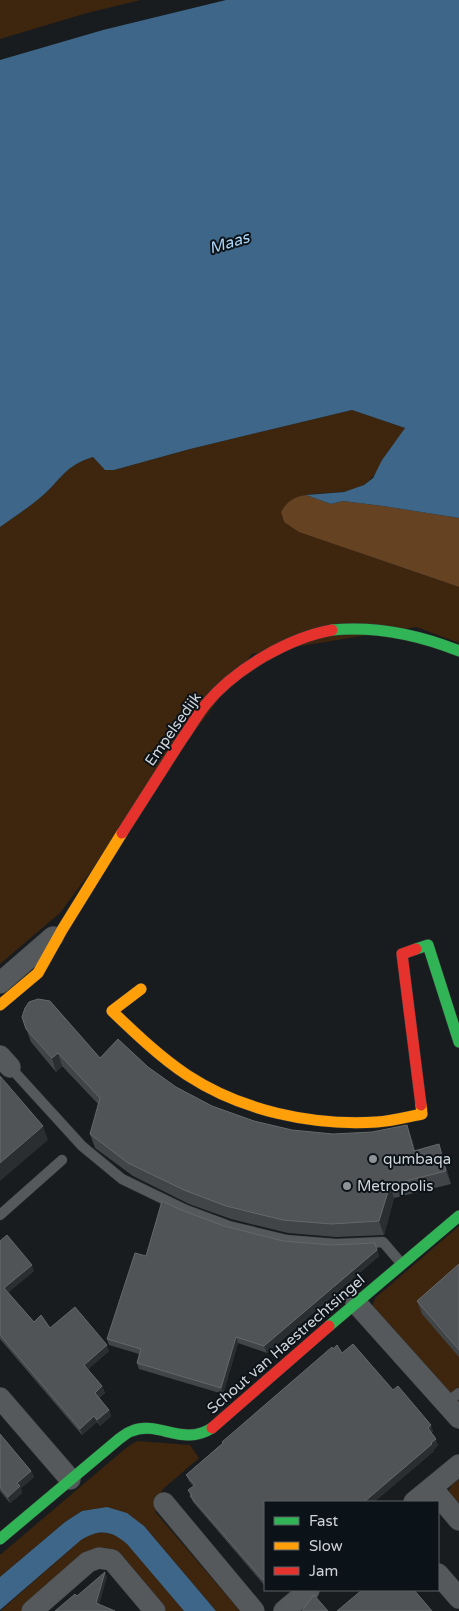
<svg xmlns="http://www.w3.org/2000/svg" width="459" height="1611" viewBox="0 0 459 1611" font-family="'Varela Round',sans-serif">
<style>
.green{fill:#3d250e}
.forest{fill:#654222}
.water{fill:#3d6688}
.lines{fill:none;stroke-linecap:round;stroke-linejoin:round}
.lane-casing{stroke:#343739;stroke-width:11}
.street-casing{stroke:#343739;stroke-width:22}
.fast-casing{stroke:#343739;stroke-width:12}
.slow-casing{stroke:#343739;stroke-width:12}
.jam-casing{stroke:#343739;stroke-width:12}
.lane{stroke:#56595b;stroke-width:10}
.street{stroke:#56595b;stroke-width:21}
.fast{stroke:#30b455;stroke-width:11}
.slow{stroke:#ff9f0a;stroke-width:11}
.jam{stroke:#e5322d;stroke-width:11}
.wall{fill:#424548}
.shaded-wall{fill:#2b2e31}
.building{fill:#515457;stroke:#64686b}
.poi-dot{fill:#8e9397;stroke:#0c1318;stroke-width:2}
.labels{text-anchor:middle;stroke-width:4;stroke-linejoin:round;paint-order:stroke}
.street-label{font-size:15px;fill:#ced3d7;stroke:#0c1318}
.poi-label{font-size:15px;fill:#ced3d7;stroke:#0c1318;text-anchor:start}
.water-label{font-size:16px;font-style:italic;fill:#abd3f5;stroke:#0c1318}
</style>
<rect width="100%" height="100%" fill="#181c1f"/>
<g class="green">
<polygon points="0,0 141,0 87,13 0,39"/>
<path d="M352 410 405 428C400 437 393 444 387 453 380 463 376 477 365 484 340 502 298 482 281 512L284 522 360 553 459 587V643L416 627 252 654 60 913 0 964V527C14 517 28 508 41 497 62 479 64 466 93 457L105 470H114L190 449Z"/>
<polygon points="459,1226 459,1410 372,1309 375,1298"/>
<polygon points="137,1441 190,1445 199,1458 163,1489 154,1504 156,1513 240,1611 216,1611 144,1526 82,1511 65,1522 0,1577 0,1555 126,1448"/>
<polygon points="459,1479 459,1505 448,1492 451,1486"/>
<polygon points="104,1532 118,1536 127,1544 184,1611 164,1611 116,1556 22,1611 0,1611 81,1540 91,1534"/>
</g>
<path class="forest" d="M306 495 331 504 343 501 383 506 459 518V587L299 532 284 522 281 512C287 501 294 497 306 495Z"/>
<g class="water">
<path d="M226 0H459V518L383 506 343 501 331 504 306 495 344 492 364 485 373 478 382 460 405 428 352 410 190 449 114 470H105L93 457C64 466 62 479 41 497 28 508 14 517 0 527V60L103 30Z"/>
<path d="M107 1507 127 1513 144 1526 216 1611H184L127 1544C111 1530 99 1529 81 1540L0 1610V1577L65 1522 82 1511Z"/>
</g>
<g class="lines">
<defs>
<g id="lane">
<polyline points="10,1067 82,1146 122,1179 186,1210 229,1226 287,1240 336,1244 383,1242 401,1263"/>
<polyline points="0,1215 62,1160"/>
<polyline points="446,1403 459,1393"/>
</g>
<g id="street">
<polyline points="0,983 53,937"/>
<polyline points="0,1056 10,1067"/>
<polyline points="356,1303 459,1418"/>
<polyline points="0,1398 70,1479"/>
<polyline points="432,1488 459,1520"/>
<polyline points="414,1502 459,1465"/>
<polyline points="164,1503 254,1611"/>
<polyline points="438,1574 459,1598"/>
<polyline points="32,1611 88,1562 99,1558 112,1560 155,1611"/>
<polyline points="284,1611 309,1590"/>
</g>
<g id="fast">
<path d="M332 630C376 626 419 635 459 651"/>
<polyline points="416,949 428,945 459,1042"/>
<polyline points="329,1326 459,1216"/>
<path d="M0 1539 119 1439C123 1436 128 1432 132 1431 158 1420 183 1447 212 1428"/>
</g>
<g id="slow">
<path d="M141 989 112 1011C136 1034 160 1057 187 1075 242 1111 312 1126 377 1122 392 1121 407 1117 422 1114L421 1105"/>
<polyline points="0,1005 38,973 62,930 122,833"/>
</g>
<g id="jam">
<path d="M122 833C142 802 162 770 182 739 190 728 197 715 206 704 235 669 288 638 332 630"/>
<polyline points="416,949 402,954 421,1105"/>
<polyline points="212,1428 329,1326"/>
</g>
</defs>
<use href="#lane" class="lane-casing"/>
<use href="#street" class="street-casing"/>
<use href="#fast" class="fast-casing"/>
<use href="#slow" class="slow-casing"/>
<use href="#jam" class="jam-casing"/>
<use href="#lane" class="lane"/>
<use href="#street" class="street"/>
<use href="#fast" class="fast"/>
<use href="#slow" class="slow"/>
<use href="#jam" class="jam"/>
</g>
<g class="wall">
<polygon points="22,1017 100,1058 148,1067 176,1087 212,1106 254,1121 292,1130 333,1134 412,1139 415,1150 443,1157 451,1184 394,1198 384,1235 336,1237 288,1233 231,1219 189,1204 133,1176 95,1148 90,1134 99,1105 62,1066 56,1072 31,1042"/>
<polygon points="181,1210 224,1226 283,1241 333,1245 375,1243 379,1256 267,1353 238,1343 223,1394 139,1369 137,1363 139,1354 109,1345 107,1339 146,1256"/>
<polygon points="0,1241 34,1271 8,1292 34,1322 109,1351 88,1369 102,1386 105,1393 99,1398 109,1410 111,1416 100,1426 97,1422 82,1435 0,1339"/>
<polygon points="459,1264 459,1357 422,1314 417,1301"/>
<polygon points="333,1349 342,1353 393,1390 433,1431 431,1433 438,1445 434,1449 434,1451 374,1502 265,1502 265,1586 193,1502 188,1490 194,1487 189,1481 186,1475 223,1443 222,1442"/>
<polygon points="0,1434 31,1471 34,1477 21,1488 22,1493 10,1503 0,1491"/>
</g>
<g class="shaded-wall">
<polygon points="58,1053 62,1066 56,1072 52,1058"/>
<polygon points="407,1125 412,1139 419,1164 414,1151"/>
<polygon points="43,1126 48,1140 0,1181 0,1163"/>
<polygon points="439,1144 443,1157 451,1184 446,1171"/>
<polygon points="390,1185 394,1198 384,1235 379,1221"/>
<polygon points="377,1250 379,1256 267,1353 264,1346"/>
<polygon points="32,1265 34,1271 7,1294 4,1288"/>
<polygon points="236,1337 238,1343 223,1394 221,1388"/>
<polygon points="107,1345 109,1351 86,1371 84,1365"/>
<polygon points="102,1386 105,1393 97,1399 95,1393"/>
<polygon points="109,1410 111,1416 100,1426 97,1420"/>
<polygon points="94,1416 97,1422 82,1435 80,1429"/>
<polygon points="431,1425 433,1431 430,1434 428,1428"/>
<polygon points="436,1439 438,1445 434,1449 434,1451 374,1502 364,1502"/>
<polygon points="31,1471 34,1477 21,1488 22,1493 10,1503 8,1497 17,1483"/>
<polygon points="105,1572 107,1577 98,1609 96,1603"/>
</g>
<g class="building">
<polygon points="38,999 50,1001 100,1058 118,1039 148,1067 176,1087 212,1106 254,1121 292,1130 333,1134 372,1132 407,1125 414,1151 439,1144 446,1171 390,1185 379,1221 331,1224 283,1220 226,1206 184,1190 128,1163 90,1134 100,1098 58,1053 52,1058 26,1029 22,1017 25,1008 29,1002"/>
<polygon points="0,1076 43,1126 0,1163"/>
<polygon points="162,1201 181,1210 224,1226 283,1241 333,1245 375,1243 377,1250 264,1346 236,1337 221,1388 137,1363 141,1349 107,1339 135,1253 146,1256"/>
<polygon points="7,1235 32,1265 4,1288 34,1322 41,1315 50,1328 75,1307 107,1345 84,1365 102,1386 95,1393 109,1410 97,1420 94,1416 80,1429 0,1335 0,1241"/>
<polygon points="459,1264 459,1350 417,1301"/>
<polygon points="353,1344 393,1390 398,1386 431,1425 428,1428 436,1439 431,1443 432,1444 364,1502 265,1502 265,1580 264,1579 263,1580 190,1496 192,1495 188,1490 195,1485 186,1475 223,1443 222,1442 332,1347 333,1349 337,1345 342,1353"/>
<polygon points="0,1434 31,1471 17,1483 20,1486 8,1497 0,1487"/>
<polygon points="105,1572 96,1603 115,1611 55,1611 75,1594 77,1596"/>
<polygon points="362,1590 414,1590 432,1611 337,1611"/>
<polygon points="314,1595 328,1611 302,1611"/>
</g>
<g class="poi-dot">
<circle cx="373" cy="1159" r="5"/>
<circle cx="347" cy="1186" r="5"/>
</g>
<g class="labels">
<g class="street-label">
<text transform="translate(173 729) rotate(-55)" y="5">Empelsedijk</text>
<text transform="translate(286 1344) rotate(-41)" y="5">Schout van Haestrechtsingel</text>
</g>
<g class="poi-label">
<text x="383" y="1164">qumbaqa</text>
<text x="357" y="1191">Metropolis</text>
</g>
<g class="water-label">
<text transform="translate(229 242) rotate(-17)" y="6">Maas</text>
</g>
</g>
<rect x="264" y="1501" width="175" height="90" fill="#0c1318" stroke="#5a6064"/>
<rect x="274" y="1517" width="25" height="8" fill="#30b455" stroke="#5a6064"/>
<text x="309" y="1526" font-size="15" fill="#ced3d7">Fast</text>
<rect x="274" y="1542" width="25" height="8" fill="#ff9f0a" stroke="#5a6064"/>
<text x="309" y="1551" font-size="15" fill="#ced3d7">Slow</text>
<rect x="274" y="1567" width="25" height="8" fill="#e5322d" stroke="#5a6064"/>
<text x="309" y="1576" font-size="15" fill="#ced3d7">Jam</text>
</svg>
